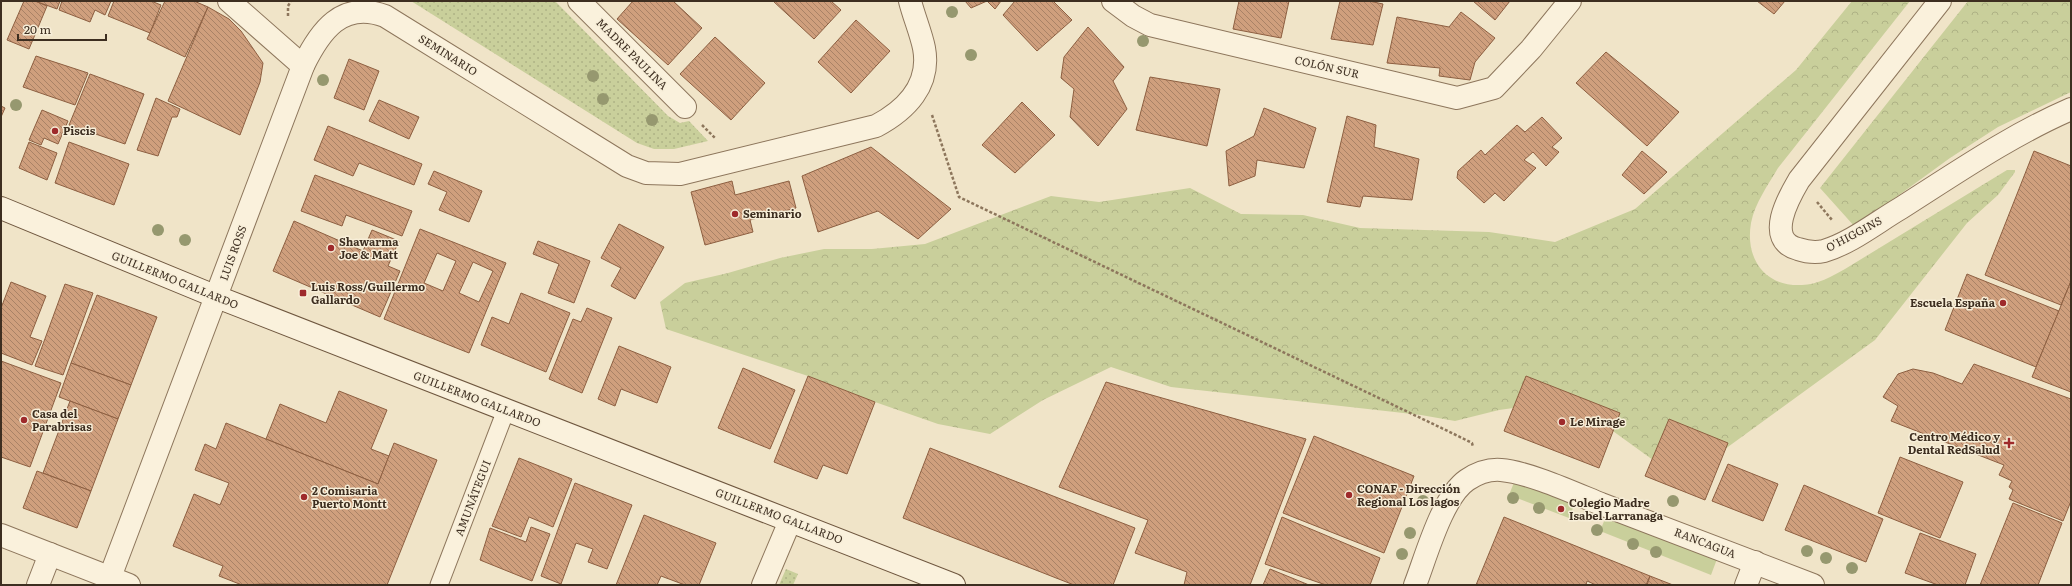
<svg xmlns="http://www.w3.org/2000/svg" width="2072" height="586" viewBox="0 0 2072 586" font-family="Literata,serif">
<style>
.grass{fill:url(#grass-dots)}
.forest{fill:url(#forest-crowns)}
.garden{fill:#c9cf9b}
.building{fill:url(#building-back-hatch);stroke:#8d5f41;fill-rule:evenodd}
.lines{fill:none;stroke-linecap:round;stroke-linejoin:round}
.service-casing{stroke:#8d765c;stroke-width:19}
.minor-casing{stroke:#8d765c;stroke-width:24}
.tertiary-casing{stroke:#8d765c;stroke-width:24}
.secondary-casing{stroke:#6f573f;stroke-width:24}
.path{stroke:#8d765c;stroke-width:2.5;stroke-dasharray:3 2;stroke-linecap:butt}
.service{stroke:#faf1dc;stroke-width:17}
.minor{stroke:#faf1dc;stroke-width:22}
.tertiary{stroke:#faf1dc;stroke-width:22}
.secondary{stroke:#faf1dc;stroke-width:22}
.tree{fill:#96986f}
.poi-dot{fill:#9e2a2b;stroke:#f7eed8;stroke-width:1.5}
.labels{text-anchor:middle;stroke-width:3;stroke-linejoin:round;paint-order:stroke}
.street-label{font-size:11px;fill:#3d2e20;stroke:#f7eed8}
.poi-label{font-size:11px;font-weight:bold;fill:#3d2e20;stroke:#f7eed8;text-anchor:start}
</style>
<defs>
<pattern id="grass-dots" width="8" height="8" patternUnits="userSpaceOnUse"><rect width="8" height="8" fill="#c9cf9b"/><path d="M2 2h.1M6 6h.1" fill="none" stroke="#aeb285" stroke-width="1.8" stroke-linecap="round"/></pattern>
<pattern id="forest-crowns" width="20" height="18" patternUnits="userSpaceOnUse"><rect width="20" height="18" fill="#c9cf9b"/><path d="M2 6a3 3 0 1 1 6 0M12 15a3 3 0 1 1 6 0" fill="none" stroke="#aeb285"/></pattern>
<pattern id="building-back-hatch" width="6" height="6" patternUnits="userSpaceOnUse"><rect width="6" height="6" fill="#cf9f7d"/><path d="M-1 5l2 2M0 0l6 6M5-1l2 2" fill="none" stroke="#a98266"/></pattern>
</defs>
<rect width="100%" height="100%" fill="#f0e4c8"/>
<g class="grass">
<polygon points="411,1 555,1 668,116 680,123 689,121 708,141 674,149 654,149 637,143"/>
<polygon points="786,569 798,574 793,585 779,585"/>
</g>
<g class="forest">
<path d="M1852 1H1910L1778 168C1768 185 1755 203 1751 223 1745 258 1764 287 1802 285 1817 285 1832 276 1845 269L2007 170H2015V172L1998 195 1967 223 1875 340 1710 460 1664 468 1570 400 1499 410 1455 421 1421 415 1171 387 1111 367 1043 400 990 434 938 424 875 402 808 376 666 329 660 302 685 283 728 273 780 258 824 249H872L925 244 1051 196 1099 202 1190 188 1241 214 1303 215 1360 228 1489 232 1555 242 1635 209 1796 70Z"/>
<polygon points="1968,1 2071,1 2071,92 1998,127 1950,158 1855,227 1820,188"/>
</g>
<g class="garden">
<polygon points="1515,480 1575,503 1569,518 1509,495"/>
<polygon points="1607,514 1717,559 1711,575 1600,531"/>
</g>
<g class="building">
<polygon points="24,1 35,1 47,6 29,49 7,40"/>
<polygon points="35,1 60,1 57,9"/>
<polygon points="62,1 111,1 105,15 95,10 90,22 59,10"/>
<polygon points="114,1 151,1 161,5 150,33 108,16"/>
<polygon points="165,1 194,1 208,7 185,57 147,39"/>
<polygon points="633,1 673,1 702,28 668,65 617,19"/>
<polygon points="773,1 831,1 841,10 814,39"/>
<polygon points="965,1 1001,1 995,9 987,1 971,8"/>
<polygon points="1015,1 1053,1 1072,20 1037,51 1003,15"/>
<polygon points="1239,1 1289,1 1281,38 1233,29"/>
<polygon points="1340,1 1369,1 1383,4 1373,45 1331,39"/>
<polygon points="1473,1 1510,1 1495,20"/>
<polygon points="1757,1 1785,1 1774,14"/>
<polygon points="208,7 229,19 241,31 263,63 260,82 240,135 168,101"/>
<polygon points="1461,12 1495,38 1475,62 1470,80 1439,76 1440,68 1387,63 1397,17 1449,27"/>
<polygon points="856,20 890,51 851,93 818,62"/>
<polygon points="1088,27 1124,67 1113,81 1127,109 1098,146 1070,117 1074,89 1061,78 1064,57"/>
<polygon points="715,37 765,83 731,120 680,74"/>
<polygon points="1606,52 1679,112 1647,146 1576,83"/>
<polygon points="36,56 88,73 75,105 23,87"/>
<polygon points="349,59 379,71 364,110 334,98"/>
<polygon points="90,74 144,94 125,144 69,125"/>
<polygon points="1150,77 1220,89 1207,146 1136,130"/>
<polygon points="156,98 180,109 177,117 172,117 158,156 137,150"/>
<polygon points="379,100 419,117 409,139 369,121"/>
<polygon points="1022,102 1055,135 1015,173 982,145"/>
<polygon points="1,106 5,108 1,117"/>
<polygon points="1264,108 1316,128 1304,168 1257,160 1255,176 1229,186 1226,151 1254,136"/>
<polygon points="42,110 68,121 58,144 44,138 41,145 29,140"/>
<polygon points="1347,116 1376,125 1374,147 1419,159 1412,200 1363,196 1360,207 1327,202"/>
<polygon points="1542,117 1562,138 1552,147 1559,152 1546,166 1533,152 1524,160 1536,168 1504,201 1495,193 1484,203 1457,178 1458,171 1481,150 1485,155 1517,125 1525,132"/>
<polygon points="328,126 422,164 414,185 359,163 353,176 314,160"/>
<polygon points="29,142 57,153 47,180 19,168"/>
<polygon points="69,142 129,164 114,205 55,183"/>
<polygon points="871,147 951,209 918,239 878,211 818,232 802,176"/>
<polygon points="1642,151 1667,172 1644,194 1622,175"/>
<polygon points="2034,151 2071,166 2071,281 2061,305 1985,275"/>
<polygon points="434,171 482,191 469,222 439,210 447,192 428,184"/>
<polygon points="315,175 412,211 402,236 346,215 342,226 301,211"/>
<polygon points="732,181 735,195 789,181 796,208 750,220 753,232 705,245 691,192"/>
<polygon points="294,221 363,251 372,230 399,241 388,266 400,271 380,317 273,271"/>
<polygon points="619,224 664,247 635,299 611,286 621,268 601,258"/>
<path d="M420 229 506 263 469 353 384 319ZM437 253 456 261 443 291 424 283ZM473 262 493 271 479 302 459 293Z"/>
<polygon points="538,241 590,261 574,303 548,293 559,264 533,254"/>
<polygon points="1967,274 2059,311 2036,367 1945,330"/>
<polygon points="2071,281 2071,392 2032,377"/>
<polygon points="11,282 46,296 30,337 42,341 32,365 1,353 1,308"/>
<polygon points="65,284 93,293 63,375 35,366"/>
<polygon points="521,293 570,313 546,372 481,345 492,317 509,324"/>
<polygon points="97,295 157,317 131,385 71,363"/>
<polygon points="587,308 612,318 582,393 549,379 573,319 581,322"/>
<polygon points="619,346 671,367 657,403 621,389 615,406 598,399"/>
<polygon points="1,361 61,383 30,467 1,457"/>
<polygon points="71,363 131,385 118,419 59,397"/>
<polygon points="1974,364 2071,399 2071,501 2063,521 2009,499 2013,490 2009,487 2012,481 1999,475 2004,465 1891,421 1898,406 1883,397 1898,374 1913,369 1933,373 1962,384"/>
<polygon points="743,368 795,390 770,449 718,428"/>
<polygon points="808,376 875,402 847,474 823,465 817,479 774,462"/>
<polygon points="1526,376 1620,413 1599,468 1504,431"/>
<polygon points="1106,382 1306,439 1250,585 1184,585 1187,572 1135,553 1148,520 1059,487"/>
<polygon points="339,391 387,410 371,449 389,456 378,484 266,439 280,404 326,423"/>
<polygon points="70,401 118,419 91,491 43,473"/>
<polygon points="1669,419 1728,443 1705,500 1645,476"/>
<polygon points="226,423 378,484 394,443 437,460 387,585 264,584 242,585 219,576 223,566 173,546 194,494 220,505 229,483 195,470 205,444 216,449"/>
<polygon points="1314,436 1414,476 1384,553 1283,513"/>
<polygon points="930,448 1135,528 1113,585 1074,585 903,518"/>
<polygon points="1900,457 1963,482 1940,538 1878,513"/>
<polygon points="519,458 572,479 553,527 529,517 521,537 492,526"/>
<polygon points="1728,464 1778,484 1763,521 1712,501"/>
<polygon points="37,471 91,491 77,528 23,508"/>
<polygon points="575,483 632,505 607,569 588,562 593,549 576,543 561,584 541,576"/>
<polygon points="1804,485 1883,519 1866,562 1785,530"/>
<polygon points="2013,503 2062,523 2038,585 1980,585"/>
<polygon points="644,515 716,543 699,585 685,585 661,576 657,585 616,585"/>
<polygon points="1282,517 1380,558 1370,585 1326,585 1265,564"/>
<polygon points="1504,517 1650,576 1646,585 1596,585 1587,581 1586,585 1476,585"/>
<polygon points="531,527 550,534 532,581 480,560 490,528 526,542"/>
<polygon points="1920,533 1976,554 1965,585 1938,585 1905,573"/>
<polygon points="1270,569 1309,585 1263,585"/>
<polygon points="1650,576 1673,585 1647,585"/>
</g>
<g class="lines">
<defs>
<polyline id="service" points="439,585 506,410"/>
<g id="minor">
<polyline points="229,1 303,66"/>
<polyline points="579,1 685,107"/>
<polyline points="1113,1 1133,16 1150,25 1457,98 1494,88 1531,49 1570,1"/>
<polyline points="38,585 50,554"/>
<polyline points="763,585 790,521"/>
<path d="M1415 585C1426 557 1442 497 1467 480 1476 474 1489 469 1501 470 1528 472 1574 493 1601 504 1672 531 1743 558 1813 585"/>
<polyline points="1746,585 1755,562"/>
</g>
<g id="tertiary">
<path d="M1940 1 1799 180C1789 197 1764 240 1798 249 1807 252 1815 253 1824 251 1851 243 1877 222 1901 208 1956 173 2011 135 2071 109"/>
<polyline points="1,535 129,585"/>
<path d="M110 577 303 66C320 31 342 0 385 16L627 166 646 173 680 174 876 126C906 110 931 85 924 48 921 33 914 17 910 1"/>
</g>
<polyline id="secondary" points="1,208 217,297 954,585"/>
</defs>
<use href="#service" class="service-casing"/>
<use href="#minor" class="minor-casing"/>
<use href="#tertiary" class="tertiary-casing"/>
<use href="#secondary" class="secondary-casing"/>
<g class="path">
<polyline points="288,16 288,6 291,1"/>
<polyline points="932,115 959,197 1454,434 1472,443 1473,447"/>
<polyline points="702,125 715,138"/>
<polyline points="1817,202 1832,220"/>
</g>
<use href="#service" class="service"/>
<use href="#minor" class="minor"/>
<use href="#tertiary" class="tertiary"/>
<use href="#secondary" class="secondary"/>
</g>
<g class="tree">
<circle cx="952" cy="12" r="6"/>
<circle cx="1143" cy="41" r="6"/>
<circle cx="971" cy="55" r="6"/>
<circle cx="593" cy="76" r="6"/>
<circle cx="323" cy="80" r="6"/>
<circle cx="603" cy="99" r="6"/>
<circle cx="16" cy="105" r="6"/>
<circle cx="652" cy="120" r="6"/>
<circle cx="158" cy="230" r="6"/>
<circle cx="185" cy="240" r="6"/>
<circle cx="1513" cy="498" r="6"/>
<circle cx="1423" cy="501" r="6"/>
<circle cx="1673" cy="501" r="6"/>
<circle cx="1539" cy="508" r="6"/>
<circle cx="1597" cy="530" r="6"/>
<circle cx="1410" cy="533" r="6"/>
<circle cx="1633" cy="544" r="6"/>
<circle cx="1807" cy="551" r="6"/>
<circle cx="1656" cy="552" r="6"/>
<circle cx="1402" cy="554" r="6"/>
<circle cx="1826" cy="558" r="6"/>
<circle cx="1852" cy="568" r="6"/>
</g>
<g class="poi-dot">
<circle cx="55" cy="131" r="4"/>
<circle cx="735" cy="214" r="4"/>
<circle cx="331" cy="248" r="4"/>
<rect x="299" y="289" width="8" height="8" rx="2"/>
<circle cx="2003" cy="303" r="4"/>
<circle cx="24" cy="420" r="4"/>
<circle cx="1562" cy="422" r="4"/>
<path d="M2007 437h4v4h4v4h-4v4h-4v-4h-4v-4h4z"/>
<circle cx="1349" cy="495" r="4"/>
<circle cx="304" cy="497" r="4"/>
<circle cx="1561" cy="509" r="4"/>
</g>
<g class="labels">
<g class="street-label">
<text transform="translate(632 54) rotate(45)" y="4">MADRE PAULINA</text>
<text transform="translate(448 55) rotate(32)" y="4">SEMINARIO</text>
<text transform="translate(1327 67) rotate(13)" y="4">COLÓN SUR</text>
<text transform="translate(1854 234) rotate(-28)" y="4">O'HIGGINS</text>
<text transform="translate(233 253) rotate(-70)" y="4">LUIS ROSS</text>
<text transform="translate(175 280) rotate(22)" y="4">GUILLERMO GALLARDO</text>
<text transform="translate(477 399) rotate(21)" y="4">GUILLERMO GALLARDO</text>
<text transform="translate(473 498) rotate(-69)" y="4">AMUNÁTEGUI</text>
<text transform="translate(779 516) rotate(21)" y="4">GUILLERMO GALLARDO</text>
<text transform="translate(1705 543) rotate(21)" y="4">RANCAGUA</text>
</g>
<g class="poi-label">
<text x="63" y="135">Piscis</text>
<text x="743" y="218">Seminario</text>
<text x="339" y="246">Shawarma<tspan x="339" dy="13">Joe &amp; Matt</tspan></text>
<text x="311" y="291">Luis Ross/Guillermo<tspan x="311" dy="13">Gallardo</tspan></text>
<text x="1995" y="307" text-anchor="end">Escuela España</text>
<text x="32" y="418">Casa del<tspan x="32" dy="13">Parabrisas</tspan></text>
<text x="1570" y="426">Le Mirage</text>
<text x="2000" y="441" text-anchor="end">Centro Médico y<tspan x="2000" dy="13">Dental RedSalud</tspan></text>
<text x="1357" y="493">CONAF - Dirección<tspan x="1357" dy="13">Regional Los lagos</tspan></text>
<text x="312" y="495">2 Comisaria<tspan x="312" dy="13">Puerto Montt</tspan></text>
<text x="1569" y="507">Colegio Madre<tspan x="1569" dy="13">Isabel Larranaga</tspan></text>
</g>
</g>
<rect width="2072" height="586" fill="none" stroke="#3d2e20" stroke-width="4"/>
<path d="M18 34v6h88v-6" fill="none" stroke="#3d2e20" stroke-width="2"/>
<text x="24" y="34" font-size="12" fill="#3d2e20" stroke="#f7eed8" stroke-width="3" paint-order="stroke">20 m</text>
</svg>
